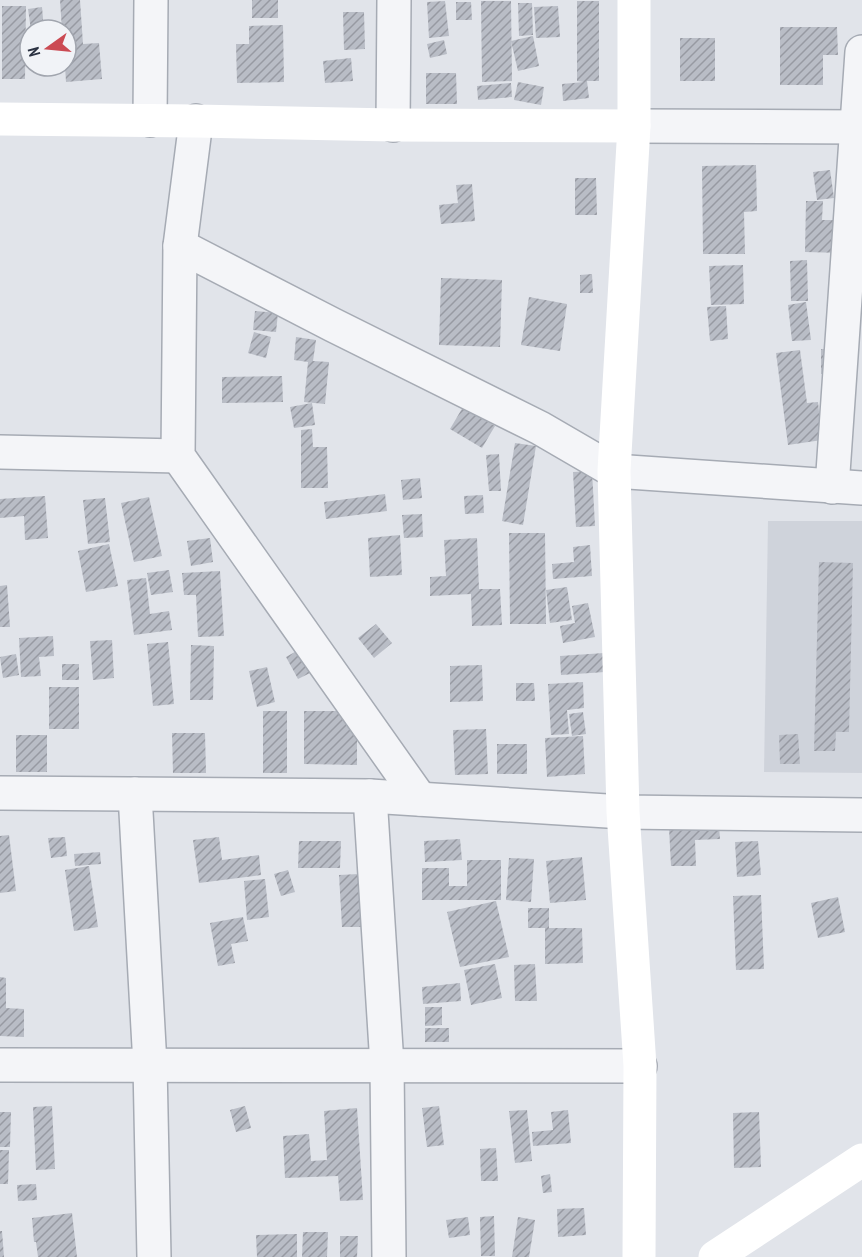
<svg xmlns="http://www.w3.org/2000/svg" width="862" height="1257" viewBox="0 0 862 1257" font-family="'PT Sans Narrow',sans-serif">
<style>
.built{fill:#cfd3db}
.building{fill:url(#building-hatch)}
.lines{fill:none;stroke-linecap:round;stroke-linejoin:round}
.street-casing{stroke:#a6abb4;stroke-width:36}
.street{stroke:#f4f5f8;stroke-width:33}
.secondary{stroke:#fff;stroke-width:33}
</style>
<defs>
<pattern id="building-hatch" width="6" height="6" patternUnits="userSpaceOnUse" patternTransform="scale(1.5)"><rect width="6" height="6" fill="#b9bdc6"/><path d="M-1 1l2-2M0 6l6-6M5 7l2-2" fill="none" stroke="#979aa2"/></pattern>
</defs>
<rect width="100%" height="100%" fill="#e1e4ea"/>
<polygon class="built" points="768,521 862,521 862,773 764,772"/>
<g class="building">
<polygon points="60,0 80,0 83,44 99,43 102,79 66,82 65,66 66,66 66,30 62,30"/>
<rect x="252" y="0" width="26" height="18"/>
<polygon points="445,1 449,36 429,38 427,2"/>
<polygon points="481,1 511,1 512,81 482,82"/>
<polygon points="577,1 599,1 599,81 587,81 589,98 563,101 562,84 584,82 577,81"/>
<polygon points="456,2 471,2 472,20 456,20"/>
<polygon points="518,3 532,3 533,35 519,36"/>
<polygon points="2,6 26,6 25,79 2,79"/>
<polygon points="558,6 560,37 536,38 534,7"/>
<polygon points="42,7 44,30 31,30 28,9"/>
<polygon points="343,12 364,12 365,49 344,50"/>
<polygon points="283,25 284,82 237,83 236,44 249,44 249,26"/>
<polygon points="780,27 837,27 838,55 823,55 823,85 780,85"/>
<polygon points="533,36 539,66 518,71 511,41"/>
<rect x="680" y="38" width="35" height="43"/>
<polygon points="444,40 447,54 430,58 427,44"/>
<polygon points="351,58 353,81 325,83 323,61"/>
<polygon points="426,73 456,73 457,104 426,104"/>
<polygon points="518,82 544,87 541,105 514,100"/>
<polygon points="511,83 512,97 478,100 477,86"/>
<polygon points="756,165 757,211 744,212 745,254 703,254 702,166"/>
<polygon points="830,170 834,198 817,200 813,172"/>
<polygon points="575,178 596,178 597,215 575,215"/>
<polygon points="472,184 475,221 441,224 439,205 458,203 456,185"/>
<polygon points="806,201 823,201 822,220 844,220 843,253 805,252"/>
<polygon points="807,260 808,301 791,301 790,261"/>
<polygon points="743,265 744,304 711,305 709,266"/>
<polygon points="592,274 593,293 580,293 580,275"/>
<polygon points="441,278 502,280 500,347 439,345"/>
<polygon points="529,297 567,304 560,351 521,345"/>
<polygon points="806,302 811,340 792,341 788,305"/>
<polygon points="726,306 728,339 710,341 707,307"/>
<polygon points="255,311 278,313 276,332 253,330"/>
<polygon points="254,332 271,337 266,358 248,353"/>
<polygon points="296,337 316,340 313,361 329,362 325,404 304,402 308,362 294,360"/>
<rect x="821" y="349" width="16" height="25"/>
<polygon points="800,350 807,403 818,402 822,440 788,445 776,353"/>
<polygon points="282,376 283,402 222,403 222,377"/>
<polygon points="312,403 315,425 294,428 290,407"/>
<polygon points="463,407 495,426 482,448 450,429"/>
<polygon points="312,429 313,447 327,447 328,488 301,488 301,430"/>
<polygon points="515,443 536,446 523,525 502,521"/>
<polygon points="499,454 501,491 489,491 486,455"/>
<polygon points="592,471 595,526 576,527 573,472"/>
<polygon points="420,478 422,498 403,500 401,480"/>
<polygon points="385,494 387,511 326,519 324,502"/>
<polygon points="483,495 484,513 465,514 464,496"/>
<polygon points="45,496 48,538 25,540 24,516 0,518 0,499"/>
<polygon points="149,497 162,556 134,562 121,503"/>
<polygon points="105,498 110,542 88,544 83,500"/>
<polygon points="422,514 423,537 404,538 402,515"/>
<polygon points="509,533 545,533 546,624 510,624"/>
<polygon points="400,535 402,575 370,577 368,538"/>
<polygon points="210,538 213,562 191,566 187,541"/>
<polygon points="477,538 479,589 500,589 502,625 472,626 471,594 430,596 430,577 446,576 444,540"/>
<polygon points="109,544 118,586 86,592 78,551"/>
<polygon points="590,545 592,576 553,579 552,564 574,562 573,547"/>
<polygon points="819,562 853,563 849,732 836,732 835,751 814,751"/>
<polygon points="169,570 173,592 151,595 147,573"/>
<polygon points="220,571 224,636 198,637 196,595 184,595 182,573"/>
<polygon points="146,578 150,614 169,611 172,630 134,635 127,580"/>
<polygon points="7,585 10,627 0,627 0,586"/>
<polygon points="567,587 572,620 550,623 546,590"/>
<polygon points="588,603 595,637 563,643 560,626 575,623 572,606"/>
<polygon points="376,624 392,643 374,658 358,638"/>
<polygon points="53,636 54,656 39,657 41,676 21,677 19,638"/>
<polygon points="112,640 114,678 93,680 90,641"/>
<polygon points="168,642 174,704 153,706 147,644"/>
<polygon points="191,645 214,646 213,700 190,700"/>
<polygon points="302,648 314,671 298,679 286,657"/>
<polygon points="604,653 605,672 561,675 560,656"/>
<polygon points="16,654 19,675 3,678 0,657"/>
<rect x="62" y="664" width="17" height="16"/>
<polygon points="482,665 483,701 450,702 450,666"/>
<polygon points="267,667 275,702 257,707 249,671"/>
<polygon points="583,682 584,708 567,710 569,734 551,735 548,684"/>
<polygon points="516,683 534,683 535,701 516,701"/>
<rect x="49" y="687" width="30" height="42"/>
<rect x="263" y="711" width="24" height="62"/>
<polygon points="304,711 357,711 357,765 304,764"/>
<polygon points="583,712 586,734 572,736 569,714"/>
<polygon points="486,729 488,774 455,775 453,730"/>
<polygon points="172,733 205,733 206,773 173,773"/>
<polygon points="798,734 800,764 780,764 779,735"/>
<rect x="16" y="735" width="31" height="37"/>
<polygon points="583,736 585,774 547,777 545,738"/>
<rect x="497" y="744" width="30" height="30"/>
<polygon points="719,826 720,839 695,840 696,866 671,866 669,828"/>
<polygon points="9,835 16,891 0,893 0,836"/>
<polygon points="65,837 67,856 51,858 48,838"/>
<polygon points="219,837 222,860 259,855 261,875 199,883 193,840"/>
<polygon points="460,839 462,860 425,862 424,841"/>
<polygon points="299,841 341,841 340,868 298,868"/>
<polygon points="758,841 761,875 737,877 735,842"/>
<polygon points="100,852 101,864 75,866 74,854"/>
<polygon points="582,857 586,900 550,903 546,861"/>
<polygon points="509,858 534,859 531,902 506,900"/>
<polygon points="467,860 501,860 501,900 422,900 422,868 449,868 449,886 467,886"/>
<polygon points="89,866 98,927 74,931 65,870"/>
<polygon points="288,870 295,892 281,896 274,874"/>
<polygon points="359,874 361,927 342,927 339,875"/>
<polygon points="265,879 269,917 247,920 244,881"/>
<polygon points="761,895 764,969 736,970 733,896"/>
<polygon points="838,897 845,932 818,938 811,903"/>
<polygon points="496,901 509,957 460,967 447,912"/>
<polygon points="528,908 549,908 549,928 582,928 583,963 545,964 545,928 528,928"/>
<polygon points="243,917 248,941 231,944 235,963 218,966 210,923"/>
<polygon points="495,964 502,998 471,1005 464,970"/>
<polygon points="535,964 537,1001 515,1001 514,965"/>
<polygon points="0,977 6,978 6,1008 24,1009 24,1037 0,1036"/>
<polygon points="460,983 461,1001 423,1004 422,987"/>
<polygon points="425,1007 442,1007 442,1025 425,1026"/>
<rect x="425" y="1028" width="24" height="14"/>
<polygon points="52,1106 55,1169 36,1170 33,1107"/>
<polygon points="245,1106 251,1128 236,1132 230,1110"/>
<polygon points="439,1106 444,1145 427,1147 422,1108"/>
<polygon points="357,1108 363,1200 340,1201 338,1176 285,1178 283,1136 309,1134 311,1161 327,1160 324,1111"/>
<polygon points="527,1110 532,1161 515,1163 509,1111"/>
<polygon points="568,1110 571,1143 533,1146 532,1132 553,1130 551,1112"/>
<polygon points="0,1112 11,1112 10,1147 0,1147"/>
<polygon points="759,1112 761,1167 734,1168 733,1113"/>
<polygon points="496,1148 498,1181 481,1181 480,1149"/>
<polygon points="0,1150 9,1150 8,1184 0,1184"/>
<polygon points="550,1174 552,1192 543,1193 541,1176"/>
<polygon points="36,1184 37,1200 18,1201 17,1185"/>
<polygon points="584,1208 586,1235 558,1237 557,1209"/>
<polygon points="72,1213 77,1257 38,1257 36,1242 34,1242 32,1218"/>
<polygon points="494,1216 495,1256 481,1256 480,1217"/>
<polygon points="468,1217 470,1235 449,1238 446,1220"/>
<polygon points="518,1217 535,1220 529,1257 512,1257"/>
<polygon points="0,1231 2,1231 4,1257 0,1257"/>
<polygon points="303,1232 328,1232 327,1257 302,1257"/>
<polygon points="297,1234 297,1257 257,1257 256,1235"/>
<polygon points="340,1236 358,1236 357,1257 340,1257"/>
</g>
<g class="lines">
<defs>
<g id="street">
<polyline points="150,120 151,0"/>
<polyline points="196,121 180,246 178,456 420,799"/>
<polyline points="393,125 394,0"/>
<polyline points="634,126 862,127"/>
<polyline points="180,246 333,325 540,428 614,471 862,488"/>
<polyline points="0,452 178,456"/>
<polyline points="832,487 862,52"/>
<polyline points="0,793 370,796 623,812 862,815"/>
<polyline points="135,794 150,1065 154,1257"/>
<polyline points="370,796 387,1065 389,1257"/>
<polyline points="0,1065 640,1066"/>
</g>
</defs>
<use href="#street" class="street-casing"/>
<use href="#street" class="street"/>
<g class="secondary">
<polyline points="634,0 634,126 614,471 623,812 640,1066 639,1257"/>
<polyline points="0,119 196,121 393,125 634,126"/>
<polyline points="715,1257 862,1160"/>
</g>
</g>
<g transform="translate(48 48) rotate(255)"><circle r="28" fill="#f1f3f7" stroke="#a1a5ae" stroke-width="1.5"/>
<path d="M0-4.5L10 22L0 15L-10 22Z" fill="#cb4a53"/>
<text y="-9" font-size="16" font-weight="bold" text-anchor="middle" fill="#2a3141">N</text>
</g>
</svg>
